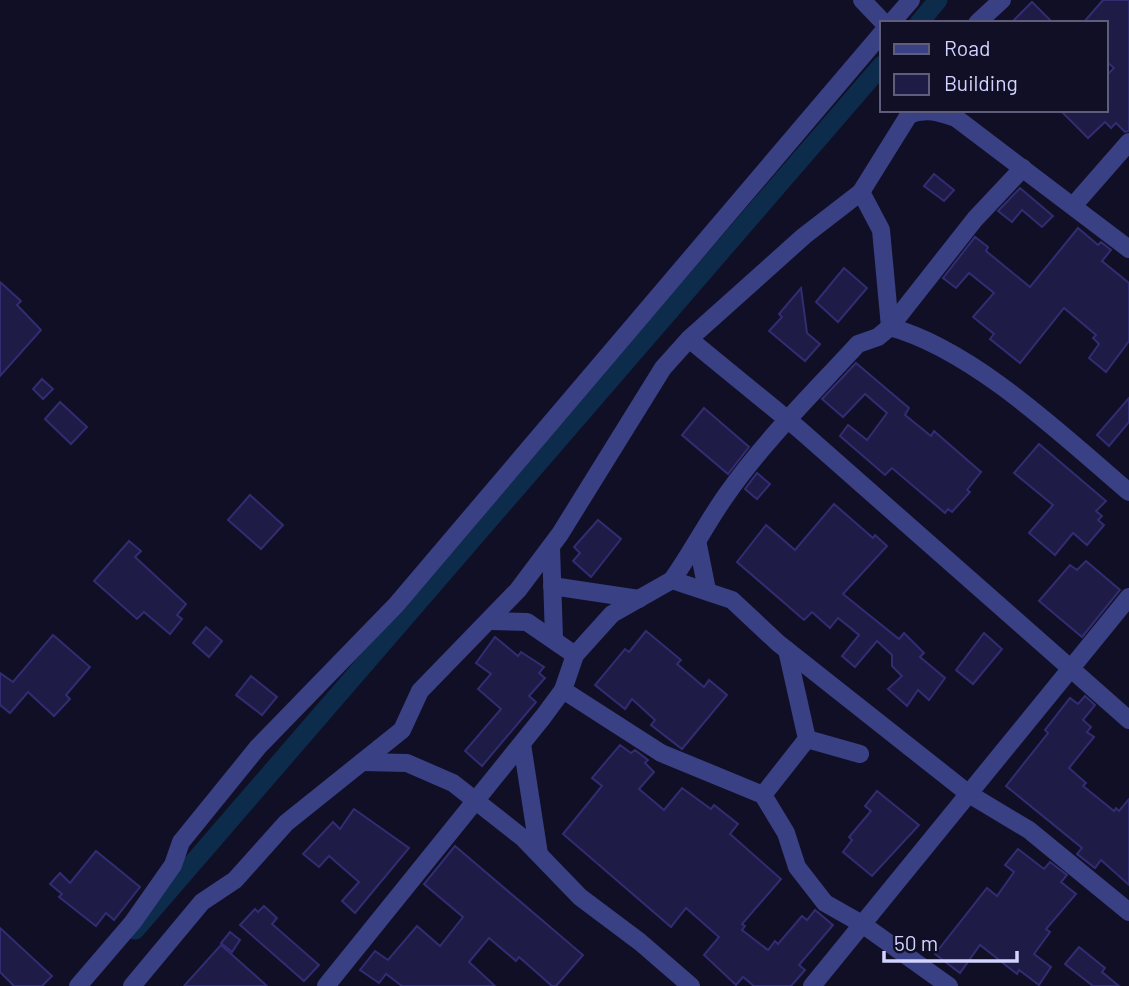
<svg xmlns="http://www.w3.org/2000/svg" width="1129" height="986" viewBox="0 0 1129 986" font-family="Barlow,sans-serif">
<style>
.lines{fill:none;stroke-linecap:round;stroke-linejoin:round}
.canal{stroke:#0d2c4b;stroke-width:19}
.building{fill:#1e1b46;stroke:#322d72;stroke-width:2}
.street{stroke:#394084;stroke-width:18}
</style>
<rect width="100%" height="100%" fill="#100f25"/>
<g class="lines">
<g class="canal">
<polyline points="919,23 938,0"/>
<polyline points="135,930 882,65"/>
</g>
</g>
<g class="building">
<polygon points="1103,0 1129,0 1129,131 1125,132 1116,123 1111,128 1105,122 1088,138 1060,110 1106,110 1106,76 1114,68 1106,61 1106,23 1083,23"/>
<polygon points="1032,2 1053,23 1011,23"/>
<polygon points="934,174 954,190 944,201 924,186"/>
<polygon points="1020,188 1053,216 1042,227 1022,210 1012,222 998,211"/>
<polygon points="1078,228 1098,245 1101,242 1111,250 1102,261 1129,283 1129,341 1106,372 1089,358 1099,344 1093,338 1096,335 1064,308 1020,363 990,339 994,334 973,317 994,293 969,273 956,288 943,278 975,237 988,247 986,251 1030,287"/>
<polygon points="844,268 867,288 838,322 816,302"/>
<polygon points="0,282 21,301 17,305 41,330 0,376"/>
<polygon points="801,288 807,333 820,344 805,361 769,331 782,317 779,314"/>
<polygon points="856,363 909,408 905,415 931,436 934,431 981,472 967,490 970,492 952,512 948,509 945,513 892,468 885,475 840,436 848,425 867,440 887,413 865,394 843,417 822,399"/>
<polygon points="42,379 53,389 43,399 33,389"/>
<polygon points="1129,398 1129,422 1109,446 1097,435"/>
<polygon points="60,402 87,427 71,444 45,419"/>
<polygon points="704,408 749,447 728,474 682,435"/>
<polygon points="1039,444 1106,501 1096,511 1102,516 1098,520 1104,525 1087,545 1073,533 1055,555 1029,533 1053,505 1014,473"/>
<polygon points="757,473 770,484 757,499 745,489"/>
<polygon points="250,495 283,525 261,549 228,520"/>
<polygon points="834,504 873,538 875,535 887,546 843,594 899,639 904,633 924,653 920,657 945,678 929,700 918,690 907,706 888,689 902,676 892,666 892,655 877,641 855,667 842,656 859,635 838,618 830,628 812,612 804,620 737,562 766,525 795,550"/>
<polygon points="598,520 621,539 591,577 573,561 580,553 574,547"/>
<polygon points="129,541 141,551 135,557 186,604 177,615 182,619 170,634 144,612 137,619 94,581"/>
<polygon points="1086,561 1120,590 1082,637 1039,601 1070,565 1077,570"/>
<polygon points="206,627 222,641 209,657 193,643"/>
<polygon points="646,631 681,660 677,664 704,687 709,680 727,695 682,749 651,725 655,720 632,699 625,709 595,685 625,649 629,652"/>
<polygon points="984,633 1002,649 973,684 956,670"/>
<polygon points="53,635 90,667 66,695 70,699 54,716 28,692 10,713 0,705 0,673 13,682"/>
<polygon points="495,637 518,656 521,652 544,667 539,673 545,678 529,696 536,702 482,766 465,751 501,709 478,689 491,674 476,663"/>
<polygon points="251,676 277,697 262,715 236,695"/>
<polygon points="1085,696 1095,705 1083,720 1091,727 1087,732 1094,737 1069,768 1086,783 1083,786 1114,811 1116,808 1119,811 1129,799 1129,885 1101,860 1095,868 1077,854 1082,848 1006,786 1048,733 1045,730 1070,698 1078,704"/>
<polygon points="620,745 631,753 635,750 648,760 645,763 654,772 639,789 664,810 682,788 711,809 714,805 738,824 730,834 781,879 742,924 745,926 742,930 768,950 775,941 778,944 802,916 807,920 815,910 833,925 799,965 805,970 791,986 754,986 743,977 736,985 704,955 719,937 686,908 671,927 563,834 602,786 592,778"/>
<polygon points="877,791 919,825 872,876 843,852 852,840 849,837 871,811 865,806"/>
<polygon points="354,809 409,848 355,913 342,901 359,882 329,856 319,867 303,854 333,822 340,829"/>
<polygon points="455,846 583,955 556,986 552,986 519,957 516,961 489,938 469,962 495,986 402,986 386,974 379,983 360,970 375,951 388,960 417,926 440,946 463,917 424,884"/>
<polygon points="1018,849 1044,869 1050,862 1067,875 1061,882 1076,894 1046,929 1050,932 1034,954 1051,967 1039,985 1019,970 1017,974 980,945 960,973 935,954 987,888 997,896 1014,872 1005,865"/>
<polygon points="96,851 140,887 114,920 106,913 96,926 59,897 62,894 50,884 60,873 70,883"/>
<polygon points="264,906 277,918 272,924 319,965 304,981 240,925 255,909 258,912"/>
<polygon points="0,928 52,976 42,986 14,986 0,972"/>
<polygon points="230,932 240,940 232,952 221,943"/>
<polygon points="221,945 267,986 184,986"/>
<polygon points="1079,947 1105,968 1102,972 1119,986 1093,986 1065,964"/>
</g>
<g class="lines">
<g class="street">
<polyline points="862,0 884,23"/>
<polyline points="891,23 911,0"/>
<polyline points="977,23 1002,0"/>
<path d="M908 115C926 108 939 112 956 118L1129 249"/>
<polyline points="861,192 881,230 890,327"/>
<polyline points="1073,206 1129,142"/>
<polyline points="890,327 975,219 1023,168"/>
<polyline points="689,339 804,236 861,192 912,110"/>
<polyline points="698,545 707,590"/>
<polyline points="551,547 554,638"/>
<path d="M672 580C692 552 707 522 727 494 765 440 813 393 858 344L878 337 890 327C974 350 1063 436 1129 492"/>
<polyline points="552,586 639,599"/>
<polyline points="490,621 527,622 575,655"/>
<polyline points="563,690 661,753 763,795 786,833 797,867 825,903 862,924 949,986"/>
<polyline points="807,739 860,754"/>
<polyline points="522,744 539,854"/>
<polyline points="362,762 407,763 453,783 523,838 580,897 640,942 691,986"/>
<polyline points="763,795 807,739 787,650"/>
<polyline points="78,986 133,922 173,865 181,842 258,747 396,605 882,33"/>
<polyline points="132,986 202,902 235,880 286,823 402,730 420,691 518,590 560,534 663,368 689,339 799,429 1129,720"/>
<polyline points="326,986 543,717 563,690 575,655 612,614 672,580 732,600 778,643 969,794 1029,830 1129,912"/>
<polyline points="812,986 1129,597"/>
</g>
</g>
<rect x="880" y="21" width="228" height="91" fill="#100f25" stroke="#5e5d7c" stroke-width="2"/>
<rect x="894" y="44" width="35" height="10" fill="#394084" stroke="#5e5d7c" stroke-width="2"/>
<text x="944" y="56" font-size="21" fill="#d3d3ff">Road</text>
<rect x="894" y="74" width="35" height="21" fill="#1e1b46" stroke="#5e5d7c" stroke-width="2"/>
<text x="944" y="91" font-size="21" fill="#d3d3ff">Building</text>
<path d="M884 951v10h133v-10" fill="none" stroke="#d3d3ff" stroke-width="3.5"/>
<text x="894" y="951" font-size="21" fill="#d3d3ff" stroke="#100f25" stroke-width="5" paint-order="stroke">50 m</text>
</svg>
